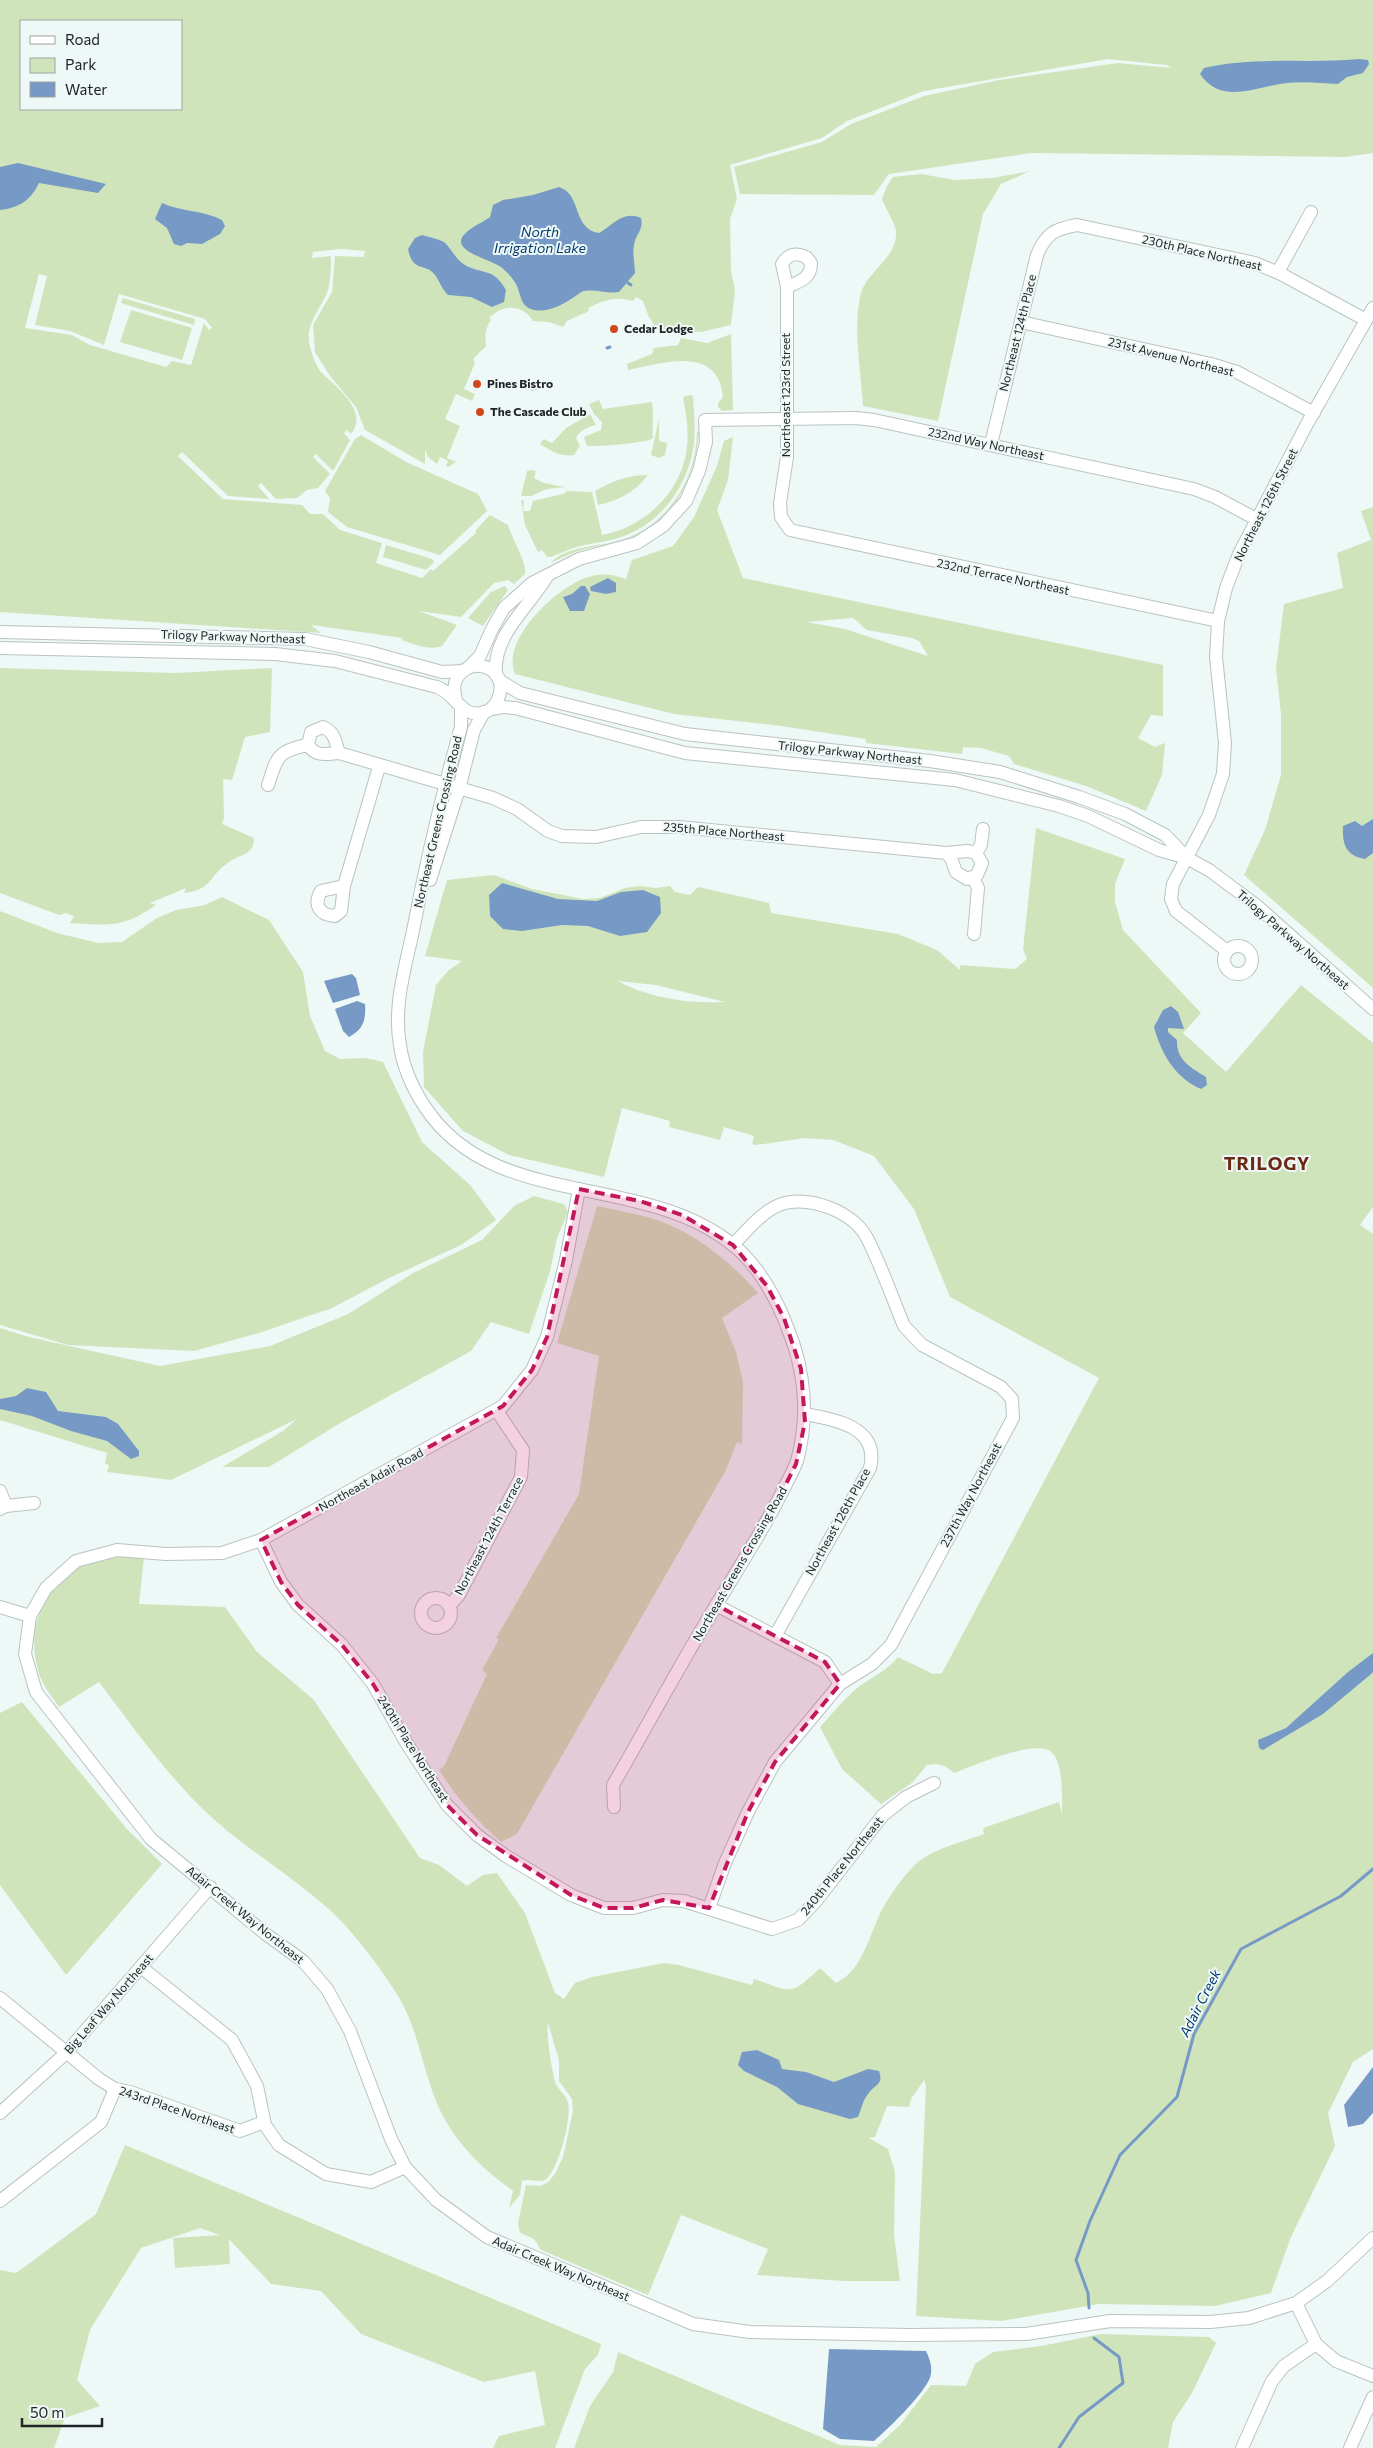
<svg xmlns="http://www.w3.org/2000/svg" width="1373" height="2448" viewBox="0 0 1373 2448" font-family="Commissioner,sans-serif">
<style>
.green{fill:#d0e4bc;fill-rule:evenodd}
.water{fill:#769ac5}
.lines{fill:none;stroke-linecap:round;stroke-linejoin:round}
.stream{stroke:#769ac5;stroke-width:3}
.minor-casing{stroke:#b9c3c2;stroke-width:14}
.minor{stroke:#fff;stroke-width:12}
.marked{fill:#c2185b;fill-opacity:0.2;stroke:#c2185b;stroke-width:4;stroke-dasharray:10 6;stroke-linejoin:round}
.poi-dot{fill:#cf471a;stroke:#eef8f7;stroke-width:2}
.labels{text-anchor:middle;stroke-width:4;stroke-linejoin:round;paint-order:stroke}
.street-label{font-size:12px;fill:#212424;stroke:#eef8f7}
.poi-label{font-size:12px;font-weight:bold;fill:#212424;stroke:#eef8f7;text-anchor:start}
.water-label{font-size:14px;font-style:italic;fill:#033b70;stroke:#eef8f7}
.district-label{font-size:18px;font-weight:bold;letter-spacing:1px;fill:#6b2915;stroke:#eef8f7}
</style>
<rect width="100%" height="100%" fill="#eef8f7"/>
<g class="green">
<path d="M0 0H1373V153L1345 157 1032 153 889 174 874 195 740 194 734 167 822 142 851 124 924 96 999 80 1118 63 1172 68 1166 65 1108 59 924 91 847 121 822 138 730 165 737 199 730 219 731 271 735 290 731 325 701 332 657 330 648 315 643 301 636 297 633 301C615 296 605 300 588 308L589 311 567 321 563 327 549 322 533 321C522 304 503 304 489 318L491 320C485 329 485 336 486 346L473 359 475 363 464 389 475 394 472 401 456 394 445 419 460 426 447 458 456 462 448 467 446 466 448 461 440 457 437 464 428 457 425 449V464L365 430 356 407 330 376 315 352 313 325 332 292 335 256 364 257 365 251 341 249 313 252 312 258 331 256C331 267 331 279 328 290 321 310 304 324 310 347 312 354 316 366 321 372 334 385 370 411 351 434L347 430 344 433 350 440 333 471 316 454 313 457 330 474 318 488 307 490 297 498 276 499 261 483 258 486 269 499 228 496 182 452 178 456 223 499 302 505 310 514H323L340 530 382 543 376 563 422 578 431 569 433 571 476 533 475 531 490 515 508 525C512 539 527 562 525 574L514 584 508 580 494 583 461 617 419 611 457 625 442 646C428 651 415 644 401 640L403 638 311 625 321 633 0 612ZM21 21H181V109H21ZM39 274 47 276 35 325 70 331 104 345 119 294 205 319 212 328 209 330 204 323 191 365 172 361 166 367 90 345 72 335 25 328Z"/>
<path d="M1030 171 1001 184 983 214 938 421 863 406C861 371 853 332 860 297 865 271 898 259 896 231 895 224 885 207 882 199L887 186 893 177 921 174 955 180 993 178Z"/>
<polygon points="123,298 195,319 194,325 121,303"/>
<polygon points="131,310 192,328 182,360 120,342"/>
<path d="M731 334 733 410 722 411 718 407V403L723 397C718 344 663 363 628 370L627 364 652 354 654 348 678 345 681 338 707 343Z"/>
<path d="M690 395 693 396C694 414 696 433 693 450 686 488 661 522 624 536 609 542 591 543 576 547 567 550 559 554 551 557H547L542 550 538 552 525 525 521 500 524 501 523 511H530L533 501 563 494 567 491 592 492 602 535C645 527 682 492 687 447 689 430 686 413 683 397Z"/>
<path d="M599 400 603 409 652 402C654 415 652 425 653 438 648 443 595 447 587 446L584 437 601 430 602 422 594 414 589 404Z"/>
<path d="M590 414 596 425C588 427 580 430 576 438L580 446 574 455C561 457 551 451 540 444L544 439 552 443 566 428Z"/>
<polygon points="659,419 659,441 667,443 665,455 659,458 651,455"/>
<path d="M699 431C696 477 674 523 628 540 617 544 605 545 594 547 578 550 565 556 551 563 562 548 596 546 614 542 665 530 696 482 697 432Z"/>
<polygon points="361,435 406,462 478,494 487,511 440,555 347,527 328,512 330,498 325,491 355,439"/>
<path d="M733 437 728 480 717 510 743 578 1163 665V716L1151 715 1138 738 1155 747 1165 743 1162 775 1146 811 1086 786 1014 764 1009 756 981 748 963 747 962 754 866 743V739L781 726 674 714 515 674C500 639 560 583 592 576 604 573 615 575 626 579L632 560 673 546 694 517 717 466 724 441ZM853 618 867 630 912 638 919 641 928 656 845 629 807 622Z"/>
<polygon points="531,470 536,471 534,478 544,483 565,487 547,489 531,496 521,496 527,471"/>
<path d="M648 475C635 492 618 501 598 505L595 491C612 481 628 475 648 475Z"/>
<polygon points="1373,507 1373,988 1244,875 1265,830 1281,775 1281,714 1276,668 1284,604 1343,588 1337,553 1371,540 1361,511"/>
<polygon points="386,545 432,559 434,562 426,570 383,557"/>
<polygon points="505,586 508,590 483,626 468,618 491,592"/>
<path d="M0 668 175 673 272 668 270 732 245 737 232 780 223 779 224 818 222 824 254 838C254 856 239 854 228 863 209 875 213 890 184 893L186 888 150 903 156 905C122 929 109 925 70 923L74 916 66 913 59 915 0 893Z"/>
<path d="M1036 828 1125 859 1115 884V902L1123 930 1201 1013 1183 1033 1226 1072 1301 985 1373 1043V1207L1360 1225 1373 1234V2049L1353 2062 1328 2113 1335 2146 1291 2237 1271 2293 1215 2306 1099 2304 1001 2321 916 2316 926 2086 924 2080 911 2099 909 2107 887 2106 875 2137 869 2138 888 2149 895 2172 894 2235 900 2281H844L757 2275 768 2249 681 2215 648 2295 541 2250 534 2239 521 2233 519 2230 518 2223 526 2185 541 2186 548 2182 555 2174 563 2157 573 2111 572 2099 559 2081V2060L548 2023C546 2033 552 2074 556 2084 559 2091 567 2096 568 2103 572 2118 558 2172 545 2180 538 2183 530 2178 522 2181L520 2195 509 2208 513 2191C480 2167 452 2140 436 2101 423 2069 418 2032 401 2001 387 1976 355 1934 334 1914 295 1877 246 1850 207 1813 166 1774 133 1727 99 1682L59 1707C54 1699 46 1690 42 1681 27 1646 34 1605 62 1579 69 1573 77 1565 87 1562 106 1556 124 1556 144 1557L139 1604 225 1607 257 1652 313 1699 420 1858 439 1865 467 1886 483 1875 497 1873 525 1913 555 1993 564 1999 575 1983 592 1977 664 1963 679 1965 752 1985 754 1979C793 1992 789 1997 820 1968L836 1983C866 1969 870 1927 887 1901 893 1891 909 1869 918 1862 936 1848 962 1842 984 1834L983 1828 1059 1802 1062 1814C1062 1799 1064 1760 1050 1751 1033 1740 972 1766 954 1773 945 1765 940 1763 927 1765L913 1782 881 1804 842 1769 820 1727C833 1713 845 1697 861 1685 874 1676 888 1670 898 1657L933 1674 942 1673 1099 1378 950 1297 914 1209 874 1156 833 1140 805 1138 756 1145 752 1144 754 1136 724 1127 720 1140 669 1127 670 1121 622 1108 604 1177 509 1155 463 1131 424 1087 423 1052 436 985 449 970 462 961 425 956 447 880 494 875 532 889 583 899 600 898 625 888 639 886 656 888 670 886 675 892 690 895 698 887 769 903 771 913 898 934 937 950 960 970V965L1015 969 1027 959 1023 949ZM618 981 656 985 725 1002C691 1004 648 998 618 981Z"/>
<polygon points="222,897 269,920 303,972 310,1016 325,1051 340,1059 366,1058 383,1062 422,1142 471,1186 496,1220 461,1245 389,1278 332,1308 259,1333 194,1351 68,1345 0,1325 0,911 57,933 98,943 122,942 157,918 176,910 205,905"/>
<polygon points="534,1196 564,1204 568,1212 557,1238 550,1271 529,1334 491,1322 471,1351 342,1422 269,1467 222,1467 283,1431 297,1419 171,1480 107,1472 109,1465 105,1464 107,1453 0,1420 0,1328 29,1337 160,1366 270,1346 348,1314 413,1273 482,1240 514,1206"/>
<path d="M597 1206C615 1210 633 1213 651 1218 693 1231 729 1260 758 1293L722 1318 736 1352 743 1382 742 1444 737 1442 726 1470 517 1834 501 1842C476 1820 456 1797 439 1770L444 1766 487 1674 482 1670 499 1639 496 1638 579 1494 599 1356 557 1343Z"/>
<polygon points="22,1702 126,1828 162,1864 66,1975 0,1885 0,1713"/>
<polygon points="125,2145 601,2344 598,2355 585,2369 555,2448 493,2448 499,2436 545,2425 535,2371 484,2382 361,2334 321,2291 271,2284 229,2239 230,2264 175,2268 173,2238 220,2235 200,2228 141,2248 90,2330 77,2380 100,2406 65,2418 54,2448 0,2448 0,2270 16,2273 96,2214"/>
<polygon points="1101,2334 1209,2337 1216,2343 1192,2393 1173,2422 1168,2448 574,2448 590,2406 613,2372 618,2352 840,2445 876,2447 900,2425 931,2385 966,2386 975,2364 993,2352 1041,2346"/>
</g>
<g class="water">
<path d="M1359 59 1368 60 1369 64 1363 73 1347 77 1338 84C1321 83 1304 81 1287 83 1256 86 1222 106 1200 74L1204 68C1254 56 1308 64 1359 59Z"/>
<path d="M18 163 106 184 98 193 39 183C31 200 19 208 0 210V167Z"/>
<path d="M559 187C582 194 572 229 599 233 613 225 623 210 641 218 644 230 635 235 634 245 632 253 635 265 635 273L619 292C607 294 596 289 584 291 580 292 575 297 571 299 561 306 544 314 531 309 520 305 521 294 516 284 512 277 507 272 501 267 491 260 460 253 461 241 462 231 482 223 490 217L493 205 503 200 533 195Z"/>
<path d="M162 203C182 212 203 210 222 220L225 226 220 234 202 244 187 243 181 246 174 244 167 228 155 219Z"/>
<path d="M422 235C428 237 439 239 444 242 452 249 455 259 465 265 483 275 493 267 506 290L504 302 492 307 471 297 448 295C442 289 440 282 435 275 426 262 413 274 408 249L415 238Z"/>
<polygon points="608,578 616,583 616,592 606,594 591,591 590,587"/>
<polygon points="581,586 585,586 590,594 584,611 570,611 563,597 572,594"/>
<path d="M1373 819V853L1365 859C1346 856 1342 844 1343 826L1355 821 1362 826Z"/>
<polygon points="502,883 558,899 597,901 621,892 643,890 660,897 661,913 647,932 620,936 588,926 562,925 522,931 503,929 490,916 489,895"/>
<polygon points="352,974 356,978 360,995 333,1003 324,981"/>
<path d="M357 1001 365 1004C366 1019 364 1029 349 1037L343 1031 335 1009Z"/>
<path d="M1171 1006 1178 1012 1184 1029 1168 1028V1032L1177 1040C1176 1060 1191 1068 1206 1077L1207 1085 1201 1089C1175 1078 1161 1053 1154 1027L1163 1010Z"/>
<polygon points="27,1388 46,1392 58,1411 106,1417 118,1424 139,1451 139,1456 131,1459 107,1441 71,1431 32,1416 0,1409 0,1399 16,1396"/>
<polygon points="1373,1653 1373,1672 1370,1675 1323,1714 1263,1750 1259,1748 1258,1740 1286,1728 1348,1672"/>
<path d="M757 2050 779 2060 782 2069 806 2072 834 2082 868 2069 879 2071C884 2085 875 2084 868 2094 863 2100 861 2110 858 2117L850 2119 798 2104 777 2087 744 2071 738 2065 742 2052Z"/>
<polygon points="1373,2067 1373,2113 1363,2124 1348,2127 1344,2105"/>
<path d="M829 2349 926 2351C930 2359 934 2371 929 2380 920 2398 889 2428 874 2441L840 2439 823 2429Z"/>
</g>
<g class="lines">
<g class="stream">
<polyline points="628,283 631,285"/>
<polyline points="607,348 610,347"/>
<polyline points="532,389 543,386"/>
<polyline points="1089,2308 1088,2293 1076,2260 1090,2221 1120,2155 1177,2097 1194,2034 1241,1949 1341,1896 1373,1869"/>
<polyline points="1059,2448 1079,2417 1123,2383 1119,2357 1094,2338"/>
</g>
<defs>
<g id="minor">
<polyline points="1278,272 1311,212"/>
<path d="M787 287C800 281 811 279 811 263L806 257C795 252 788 254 782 264L787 287V457L780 503 781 517 790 530 1218 621"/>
<polyline points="1021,322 1211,364 1237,372 1314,413"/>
<path d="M991 444 1037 255C1046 233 1055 229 1077 225L1255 263 1281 274 1366 320"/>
<polyline points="0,632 305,639 369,652 442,672 463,671"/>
<path d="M0 648 275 654 335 661 437 687C451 692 456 705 467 711 499 726 516 671 481 666 474 665 468 667 463 671 453 679 453 689 456 700"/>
<polyline points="469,667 480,656 492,629 504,608 532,583 579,559 637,543 663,526 686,501 699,471 706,442 705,420 856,418 874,420 1194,489 1215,497 1256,519"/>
<path d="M496 675C492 636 528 608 546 578"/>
<polyline points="500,681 520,693 685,734 930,761 1000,772 1079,797 1125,814 1165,835 1187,858"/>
<path d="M461 706V727C442 794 426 862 413 931 405 968 393 1007 400 1045 403 1067 413 1089 425 1107 493 1211 642 1171 733 1245 758 1265 777 1299 788 1329 805 1371 809 1417 797 1461 793 1472 787 1482 782 1492 764 1528 742 1563 721 1597 683 1659 649 1723 613 1785L614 1807"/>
<polyline points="491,709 503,707 515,708 685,753 955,780 1059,806 1088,816 1159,850 1187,858 1209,870 1256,905 1373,1009"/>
<path d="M339 753C335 742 336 733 323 727L311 732 308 745C316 757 325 754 339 753L493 798 517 809 548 831 562 836 596 837 641 827H679L946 853 951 858 956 872 967 879 977 875 982 863 976 853 968 851 946 853"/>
<path d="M268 785C277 758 276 751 308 745"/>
<polyline points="976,853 981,845 983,829"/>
<polyline points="973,878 978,888 974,934"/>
<polyline points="430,880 459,789 474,730 484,712"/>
<path d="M344 886 321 891C313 905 319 915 335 916L341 911 344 886 379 767"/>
<circle cx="1238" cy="960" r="14"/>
<polyline points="1227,951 1176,911 1171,899 1173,884 1209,815 1223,774 1225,743 1216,657 1218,621 1226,588 1239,554 1307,424 1373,308"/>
<polyline points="579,1189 566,1260 547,1337 532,1370 503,1406 261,1540 222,1553 166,1554 117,1550 76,1561 46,1588 30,1616 25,1654 36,1692 151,1839 267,1935 303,1961 327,1989 350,2031 391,2139 405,2167 436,2200 487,2237 693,2324 750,2332 909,2335 1026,2334 1110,2321 1210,2322 1249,2318 1296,2303 1327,2281 1373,2238"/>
<polyline points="0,1491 6,1506"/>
<polyline points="0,1509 6,1506 34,1503"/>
<polyline points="261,1540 281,1582 298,1605 342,1645 373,1684 407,1744 447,1805 477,1835 506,1856 571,1895 604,1908 633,1908 663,1900 684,1901 772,1929 798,1920 816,1901 883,1815 906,1797 934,1783"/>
<circle cx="436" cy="1613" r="15"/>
<polyline points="716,1605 825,1662 840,1684"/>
<polyline points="449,1606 459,1595 521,1477 523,1450 497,1411"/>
<polyline points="0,1607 30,1616"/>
<path d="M775 1636 870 1468C880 1427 835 1419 804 1414"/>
<path d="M709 1908 725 1863 748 1812 775 1762 840 1684 872 1664 891 1645 1013 1418 1012 1399 1001 1387 922 1345 904 1326C892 1297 881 1265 867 1238 853 1211 807 1194 779 1205 762 1212 746 1231 733 1245"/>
<polyline points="141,1967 232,2040 257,2086 265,2125 279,2145 326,2174 371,2182 405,2167"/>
<polyline points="0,1998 99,2079 115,2089 130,2092 240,2131 264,2122"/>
<polyline points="0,2113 66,2053 210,1887"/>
<polyline points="0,2201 101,2122 115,2089"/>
<polyline points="1296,2303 1316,2344 1336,2361 1373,2376"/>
<polyline points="1242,2448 1272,2381 1284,2366 1316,2344"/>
<polyline points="1350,2448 1373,2397"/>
</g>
</defs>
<use href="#minor" class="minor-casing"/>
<use href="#minor" class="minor"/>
</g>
<path class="marked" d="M579 1189 640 1201 682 1215 733 1245 767 1286 784 1318 801 1369 805 1422 796 1464 771 1514 716 1605 825 1662 840 1684 775 1762 748 1812 709 1908 663 1900 633 1908H604L571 1895 477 1835 447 1805 373 1684 342 1645 298 1605 281 1582 261 1540 503 1406 532 1370 547 1337Z"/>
<g class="poi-dot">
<circle cx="614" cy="329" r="5"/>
<circle cx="477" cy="384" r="5"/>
<circle cx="480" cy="412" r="5"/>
</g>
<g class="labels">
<g class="street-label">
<text transform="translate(1202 253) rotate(13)" y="4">230th Place Northeast</text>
<text transform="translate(1018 333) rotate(-76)" y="4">Northeast 124th Place</text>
<text transform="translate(1171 357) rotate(14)" y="4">231st Avenue Northeast</text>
<text transform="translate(786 395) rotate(-90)" y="4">Northeast 123rd Street</text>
<text transform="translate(986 444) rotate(12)" y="4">232nd Way Northeast</text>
<text transform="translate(1266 505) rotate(-63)" y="4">Northeast 126th Street</text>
<text transform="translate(1003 577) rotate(12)" y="4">232nd Terrace Northeast</text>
<text transform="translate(233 637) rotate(2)" y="4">Trilogy Parkway Northeast</text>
<text transform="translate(850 753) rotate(6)" y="4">Trilogy Parkway Northeast</text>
<text transform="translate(438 822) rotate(-77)" y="4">Northeast Greens Crossing Road</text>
<text transform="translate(724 832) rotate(5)" y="4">235th Place Northeast</text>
<text transform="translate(1293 940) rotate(41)" y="4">Trilogy Parkway Northeast</text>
<text transform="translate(371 1480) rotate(-29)" y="4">Northeast Adair Road</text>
<text transform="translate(971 1495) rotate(-62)" y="4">237th Way Northeast</text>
<text transform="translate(838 1522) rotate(-61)" y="4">Northeast 126th Place</text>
<text transform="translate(489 1536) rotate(-62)" y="4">Northeast 124th Terrace</text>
<text transform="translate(740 1564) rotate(-60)" y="4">Northeast Greens Crossing Road</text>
<text transform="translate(413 1749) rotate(58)" y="4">240th Place Northeast</text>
<text transform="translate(842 1866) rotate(-51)" y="4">240th Place Northeast</text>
<text transform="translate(245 1915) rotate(39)" y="4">Adair Creek Way Northeast</text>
<text transform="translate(109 2004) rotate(-49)" y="4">Big Leaf Way Northeast</text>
<text transform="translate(177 2110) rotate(19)" y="4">243rd Place Northeast</text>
<text transform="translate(561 2269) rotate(23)" y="4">Adair Creek Way Northeast</text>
</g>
<g class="poi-label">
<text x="624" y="333">Cedar Lodge</text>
<text x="487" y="388">Pines Bistro</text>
<text x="490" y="416">The Cascade Club</text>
</g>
<g class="water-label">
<text x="540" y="237">North<tspan x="540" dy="16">Irrigation Lake</tspan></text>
<text transform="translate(1200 2003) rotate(-63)" y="5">Adair Creek</text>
</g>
<g class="district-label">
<text x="1267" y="1170">TRILOGY</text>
</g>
</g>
<rect x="20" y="20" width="162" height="90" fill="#eef8f7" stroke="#9ca3a3"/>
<rect x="30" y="36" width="25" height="8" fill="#ffffff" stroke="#9ca3a3"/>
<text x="65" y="45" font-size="15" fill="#212424">Road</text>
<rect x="30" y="58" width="25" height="15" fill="#d0e4bc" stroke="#9ca3a3"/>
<text x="65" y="70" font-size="15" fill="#212424">Park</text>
<rect x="30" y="82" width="25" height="15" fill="#769ac5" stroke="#9ca3a3"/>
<text x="65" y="95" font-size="15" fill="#212424">Water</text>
<path d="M22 2418v8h80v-8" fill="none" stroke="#212424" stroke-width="2.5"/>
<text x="30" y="2418" font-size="15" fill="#212424" stroke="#eef8f7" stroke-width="4" paint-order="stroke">50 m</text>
</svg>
